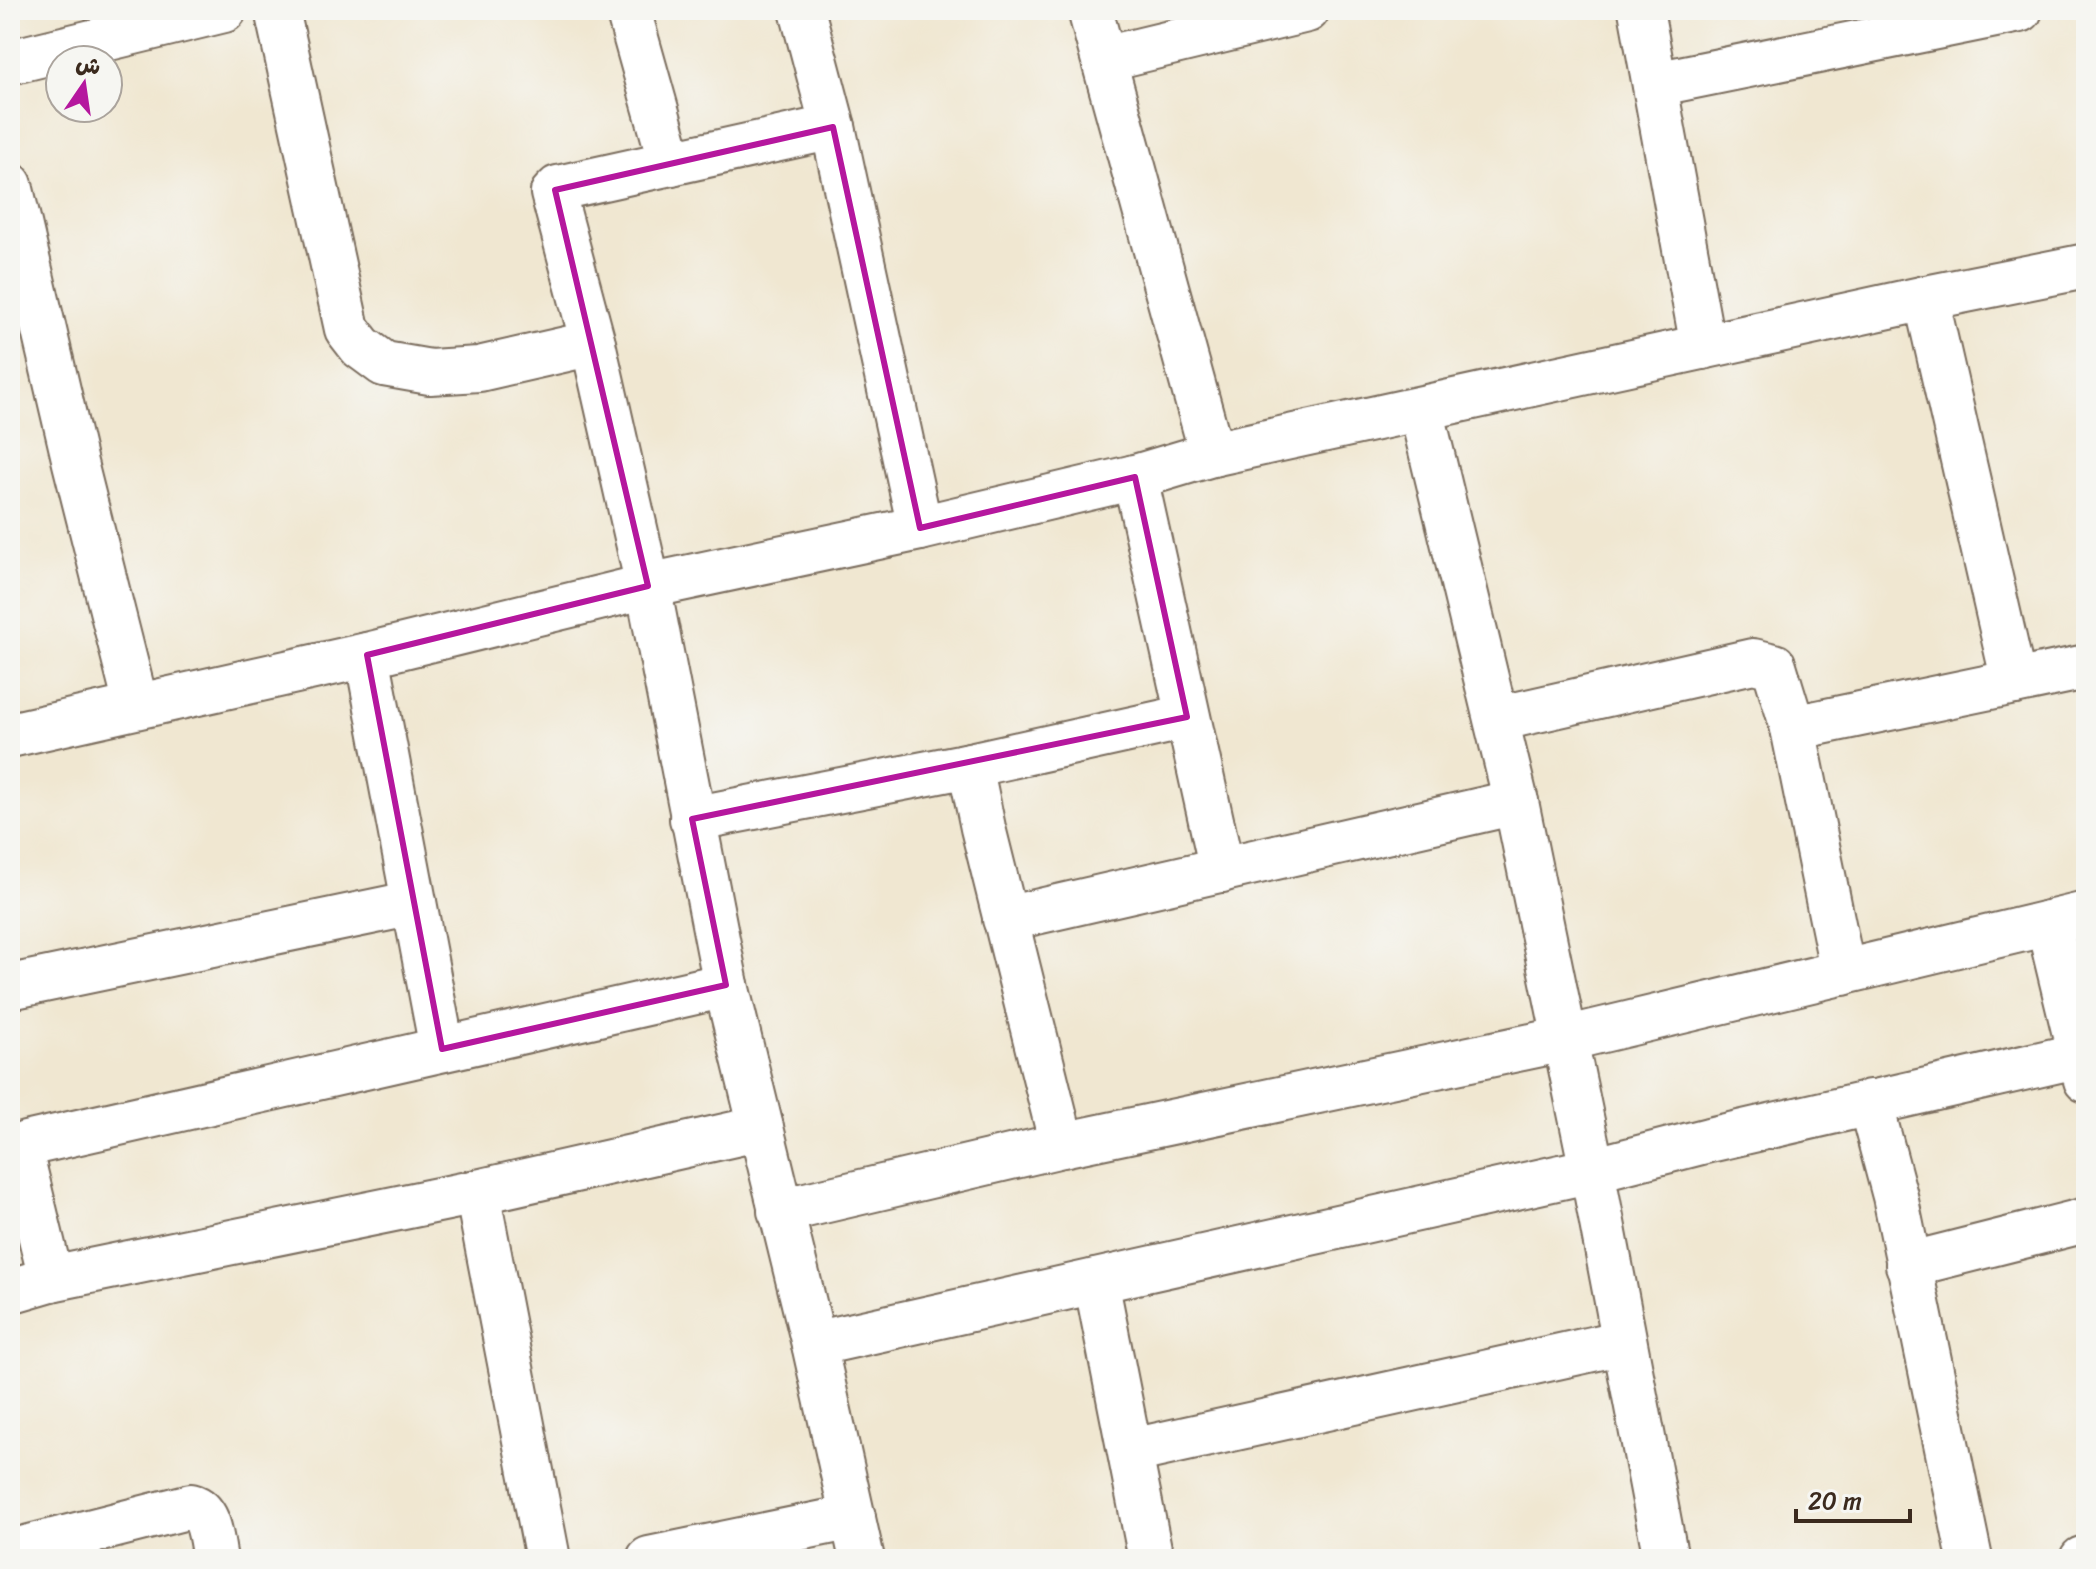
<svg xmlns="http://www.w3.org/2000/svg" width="2096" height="1569" viewBox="0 0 2096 1569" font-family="Sriracha,'Playpen Sans Arabic',sans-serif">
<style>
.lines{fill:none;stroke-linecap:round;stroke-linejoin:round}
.street-casing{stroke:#7a6c5d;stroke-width:48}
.street{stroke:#fff;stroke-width:44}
.marked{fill:none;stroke:#b5179e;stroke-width:6;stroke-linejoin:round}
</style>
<rect width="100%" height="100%" fill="#f6f6f2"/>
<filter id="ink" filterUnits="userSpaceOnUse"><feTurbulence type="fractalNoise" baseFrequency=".0125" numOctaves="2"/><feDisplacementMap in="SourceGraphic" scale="16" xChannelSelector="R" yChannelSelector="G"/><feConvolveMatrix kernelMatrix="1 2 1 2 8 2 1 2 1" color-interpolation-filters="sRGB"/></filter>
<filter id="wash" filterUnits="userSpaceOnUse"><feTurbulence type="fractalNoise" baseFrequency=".006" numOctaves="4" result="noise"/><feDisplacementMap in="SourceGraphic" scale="32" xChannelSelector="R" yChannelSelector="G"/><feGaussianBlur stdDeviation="1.8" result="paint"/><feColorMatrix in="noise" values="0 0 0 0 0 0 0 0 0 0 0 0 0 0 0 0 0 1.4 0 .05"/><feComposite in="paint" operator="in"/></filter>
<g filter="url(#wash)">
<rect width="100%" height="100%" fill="#f0e7d1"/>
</g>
<g filter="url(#ink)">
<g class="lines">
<defs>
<g id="street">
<polyline points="277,10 347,329 361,347 384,364 430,372 479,369 593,343"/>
<polyline points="628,10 671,163"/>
<polyline points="802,10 833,127 920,528"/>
<polyline points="1090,10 1212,454"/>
<polyline points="1641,10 1703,347"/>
<polyline points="1104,59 1307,10"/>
<polyline points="10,62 224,10"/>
<polyline points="1655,84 2020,10"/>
<polyline points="833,127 558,188 553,193 593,343 648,586 726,985 814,1344 862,1559"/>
<polyline points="10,185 75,463 136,705"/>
<polyline points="1926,298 2014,682"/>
<polyline points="1421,409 1516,802 1592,1170 1666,1559"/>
<polyline points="1135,477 1222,870"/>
<polyline points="367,655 442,1049"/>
<polyline points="1497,719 1753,661 1774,666 1793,728 1843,973"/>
<polyline points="1793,728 2086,667"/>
<polyline points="10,735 367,655 648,586 920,528 1135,477 1212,454 1926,298 2086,266"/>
<polyline points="970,765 983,828 1062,1145"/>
<polyline points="692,819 970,765 1187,717"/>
<polyline points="1005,919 1516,802"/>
<polyline points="2048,923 2086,1080"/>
<polyline points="10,987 414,903"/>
<polyline points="1870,1102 1895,1196 1970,1559"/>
<polyline points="477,1192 548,1559"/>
<polyline points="780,1211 1062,1145 1565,1039 2086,914"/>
<polyline points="1908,1265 2086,1220"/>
<polyline points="51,1279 22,1159 23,1147 26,1144 726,985"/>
<polyline points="1096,1281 1151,1559"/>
<polyline points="10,1291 51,1279 477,1192 761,1128"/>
<polyline points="814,1344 1592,1170 1709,1140 2080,1055"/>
<polyline points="1132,1451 1624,1342"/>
<path d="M10 1552 191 1506C211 1511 211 1541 215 1559"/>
<polyline points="649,1559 853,1517"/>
<polyline points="2082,1559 2086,1558"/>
</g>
</defs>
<use href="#street" class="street-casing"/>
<use href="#street" class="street"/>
</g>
</g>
<path class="marked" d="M833 127 920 528 1135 477 1187 717 692 819 726 985 442 1049 367 655 648 586 555 190Z"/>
<rect width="2096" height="1569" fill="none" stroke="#f6f6f2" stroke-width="40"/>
<g transform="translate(84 84) rotate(13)"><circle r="38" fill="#f6f6f2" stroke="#aba49d" stroke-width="2"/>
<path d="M0-6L14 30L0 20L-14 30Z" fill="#b5179e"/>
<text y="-12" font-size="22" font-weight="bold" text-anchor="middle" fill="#3b2a1e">ش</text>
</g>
<path d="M1796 1509v12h114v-12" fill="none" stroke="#3b2a1e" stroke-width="4"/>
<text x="1808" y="1509" font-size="24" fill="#3b2a1e" stroke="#f6f6f2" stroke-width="6" paint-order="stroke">20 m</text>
</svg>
